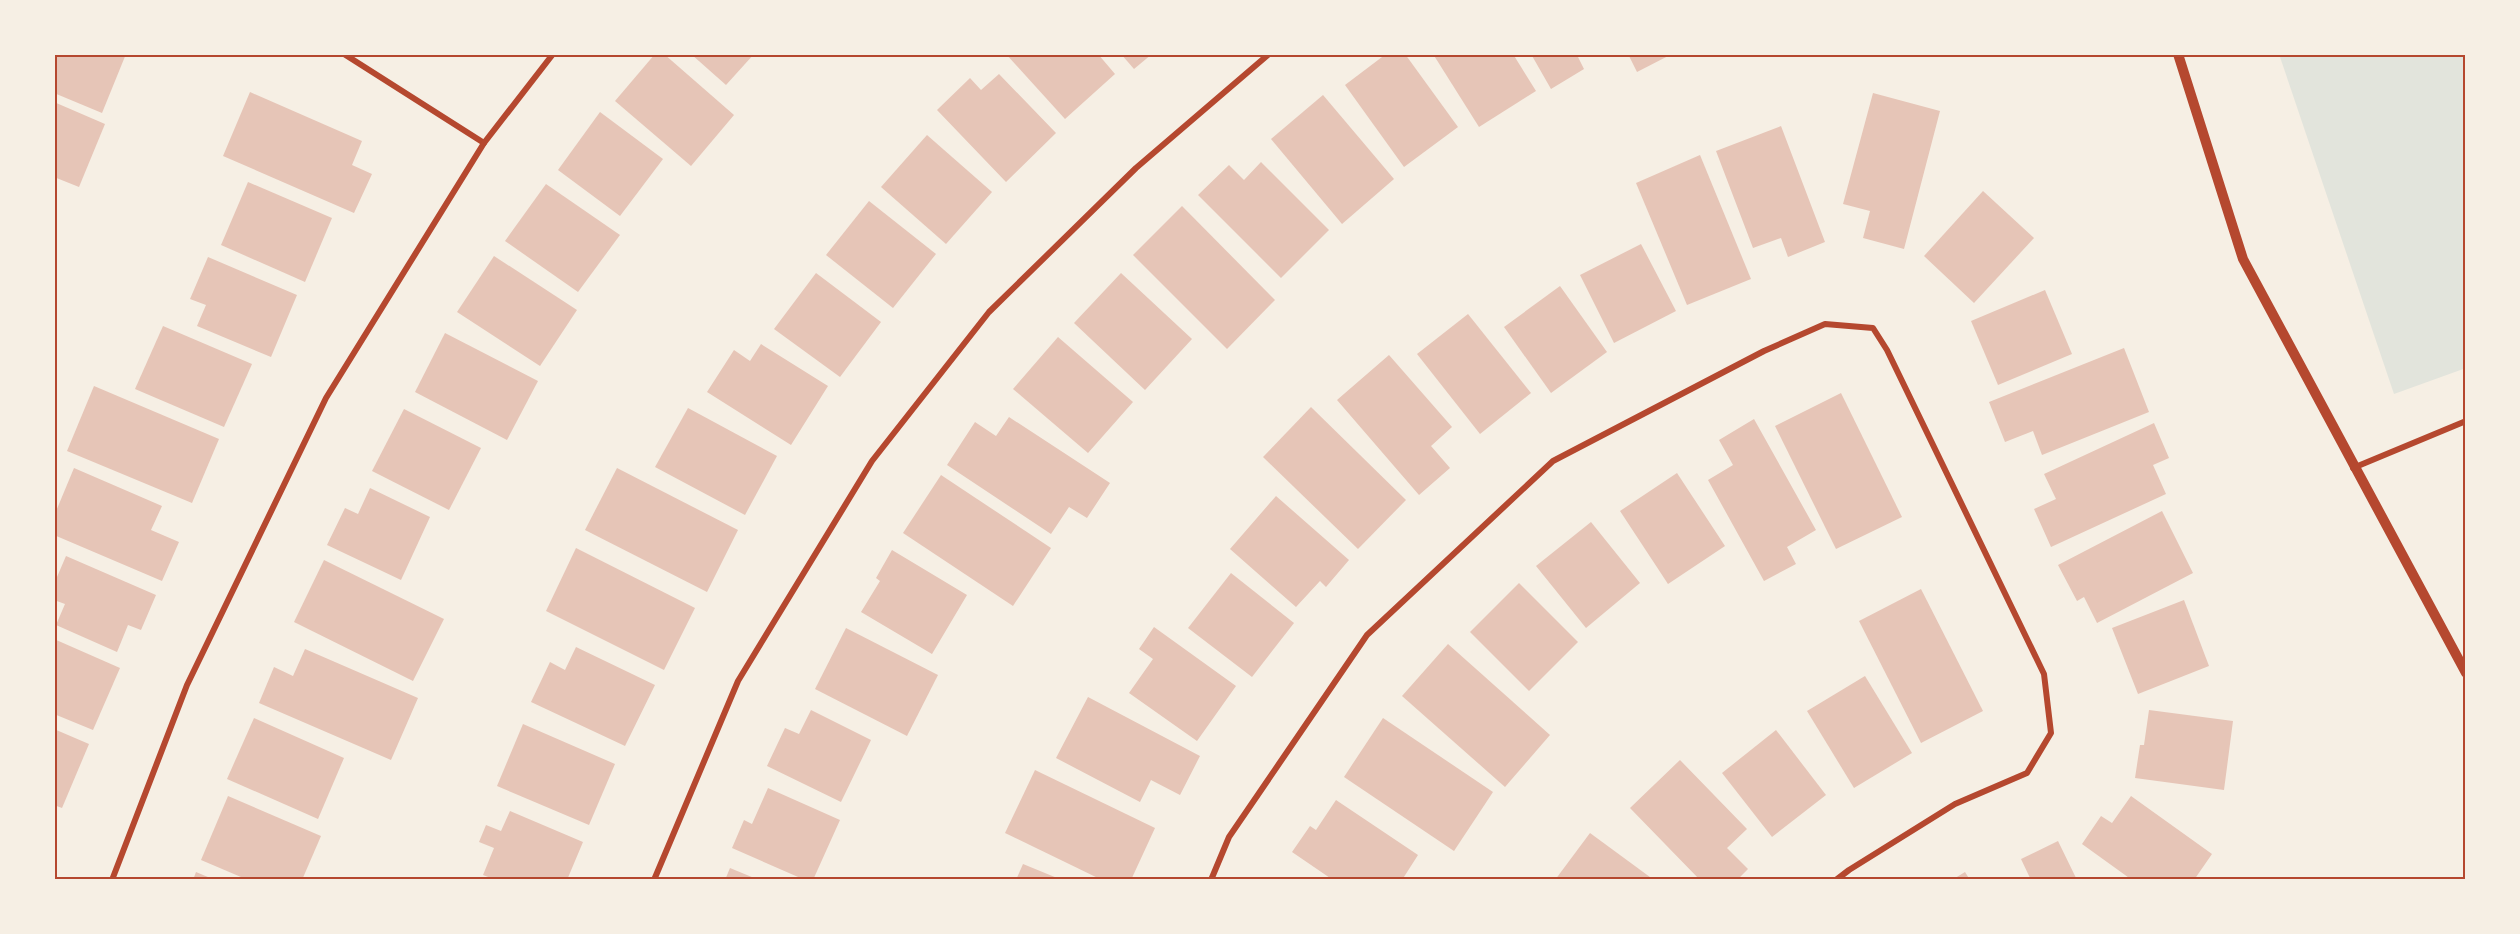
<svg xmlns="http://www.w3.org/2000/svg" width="2520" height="934" viewBox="0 0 2520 934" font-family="'Sofia Sans Condensed',sans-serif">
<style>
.green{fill:#e2e4dc}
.building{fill:#e6c5b7}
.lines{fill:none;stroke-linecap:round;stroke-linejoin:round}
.minor{stroke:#b5482f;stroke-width:6}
.tertiary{stroke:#b5482f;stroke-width:10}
.neatline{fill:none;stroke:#b5482f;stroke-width:2}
</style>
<rect width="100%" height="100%" fill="#f6efe4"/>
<polygon class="green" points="2279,54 2466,54 2466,368 2394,394"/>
<g class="building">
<polygon points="54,54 126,54 102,113 54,93"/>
<polygon points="655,54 664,54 734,115 691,166 615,101"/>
<polygon points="691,54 754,54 726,85"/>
<polygon points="1006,54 1098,54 1115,74 1065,119"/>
<polygon points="1121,54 1152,54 1134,69"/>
<polygon points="1386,54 1405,54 1458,127 1404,167 1345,85"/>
<polygon points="1433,54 1513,54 1536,91 1479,127"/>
<polygon points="1531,54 1584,54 1578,57 1584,69 1551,89"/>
<polygon points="1628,54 1672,54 1637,72"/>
<polygon points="999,74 1056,133 1006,182 937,110 970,78 981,90"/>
<polygon points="250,92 362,141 352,165 372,174 354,213 223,156"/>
<polygon points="1873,93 1940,111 1904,249 1863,238 1870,211 1843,204"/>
<polygon points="1323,95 1394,179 1342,224 1271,139"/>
<polygon points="54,102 105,124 79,187 54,177"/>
<polygon points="600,112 663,159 620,216 558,170"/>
<polygon points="1781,126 1825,242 1788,257 1781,238 1753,248 1716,151"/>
<polygon points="927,135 992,192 946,244 881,187"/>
<polygon points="1700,155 1751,279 1687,305 1636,183"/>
<polygon points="1261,162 1329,230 1281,278 1198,195 1229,165 1244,180"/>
<polygon points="248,182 332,218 305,282 221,245"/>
<polygon points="546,184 620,235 578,292 505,241"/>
<polygon points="1983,191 2034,238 1974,303 1924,256"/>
<polygon points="869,201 936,254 893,308 826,255"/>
<polygon points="1182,206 1275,300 1227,349 1133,255"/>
<polygon points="1641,244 1676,311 1614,343 1580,275"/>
<polygon points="494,256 577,310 540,366 457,312"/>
<polygon points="208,257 297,295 271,357 197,326 206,305 190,299"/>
<polygon points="816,273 881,322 840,377 774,329"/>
<polygon points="1121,273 1192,339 1145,390 1074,323"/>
<polygon points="1560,286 1607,352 1551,393 1504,327"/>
<polygon points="2045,290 2072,354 1998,385 1971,321"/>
<polygon points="1468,314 1531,393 1480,434 1417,354"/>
<polygon points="163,326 252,364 224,427 135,389"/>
<polygon points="445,333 538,381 507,440 415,392"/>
<polygon points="1058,337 1133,402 1088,453 1013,389"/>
<polygon points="761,344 828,386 791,445 707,392 734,350 750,361"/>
<polygon points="2124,348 2149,412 2042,455 2033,431 2005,442 1989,402"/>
<polygon points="1389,355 1452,427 1431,446 1450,468 1419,495 1337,400"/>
<polygon points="94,386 219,439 192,503 67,451"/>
<polygon points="1841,393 1902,517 1836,549 1775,426"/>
<polygon points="1311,407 1406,500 1358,549 1263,457"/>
<polygon points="688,408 777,456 745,515 655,467"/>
<polygon points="404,409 481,448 449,510 372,471"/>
<polygon points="1009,417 1110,483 1087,518 1069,507 1051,534 947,465 975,422 996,436"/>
<polygon points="1754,419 1816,530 1787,547 1796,564 1764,581 1708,480 1733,465 1719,440"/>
<polygon points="2154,423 2169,458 2153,465 2166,494 2051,547 2034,509 2056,499 2044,474"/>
<polygon points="74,468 162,506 151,530 179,542 162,581 54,535 54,516"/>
<polygon points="617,468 738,530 707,592 585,530"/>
<polygon points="1677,473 1725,546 1668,584 1620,511"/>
<polygon points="941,475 1051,548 1013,606 903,533"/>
<polygon points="370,488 430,517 401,580 327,545 345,508 358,514"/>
<polygon points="1276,496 1349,560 1326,587 1320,581 1296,607 1230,549"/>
<polygon points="2162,511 2193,573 2097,623 2084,597 2077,601 2058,565"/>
<polygon points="1591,522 1640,583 1586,628 1536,566"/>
<polygon points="576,548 695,608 664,670 546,611"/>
<polygon points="892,550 967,595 932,654 861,612 880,581 876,578"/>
<polygon points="66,556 156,595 141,630 128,625 117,652 56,625 65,604 54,600 54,584"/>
<polygon points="324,560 444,619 413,681 294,622"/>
<polygon points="1231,573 1294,623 1252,677 1188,628"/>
<polygon points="1519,583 1578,642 1529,691 1470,632"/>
<polygon points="1921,589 1983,711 1921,743 1859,621"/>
<polygon points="2184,600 2209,666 2138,694 2112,628"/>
<polygon points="1154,627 1236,686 1197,741 1129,693 1153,659 1139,649"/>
<polygon points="846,628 938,675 907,736 815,689"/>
<polygon points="54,639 120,668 93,730 54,714"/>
<polygon points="1448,644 1550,735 1505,787 1402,696"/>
<polygon points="576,647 655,685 625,746 531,702 550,662 565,670"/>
<polygon points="305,649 418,698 391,760 259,703 274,667 293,676"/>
<polygon points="1865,676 1912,753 1854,788 1807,711"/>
<polygon points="1088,697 1200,756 1180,795 1151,780 1140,802 1056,758"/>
<polygon points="811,710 871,740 841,802 767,766 785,728 799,734"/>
<polygon points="2149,710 2233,721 2224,790 2135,778 2140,745 2144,745"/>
<polygon points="254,718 344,758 318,819 227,779"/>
<polygon points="1383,718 1493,792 1454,851 1344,777"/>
<polygon points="523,724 615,764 589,825 497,786"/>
<polygon points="54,729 89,744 62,808 54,805"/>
<polygon points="1776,730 1826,795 1772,837 1722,773"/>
<polygon points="1680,760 1747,829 1727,848 1748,869 1737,880 1700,880 1630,808"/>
<polygon points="1035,770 1155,828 1131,880 1102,880 1005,833"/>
<polygon points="768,788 840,820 813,880 805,880 732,848 744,820 752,824"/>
<polygon points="228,796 321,836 302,880 248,880 201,860"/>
<polygon points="2131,796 2212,854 2194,880 2132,880 2082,844 2101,816 2112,823"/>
<polygon points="1336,800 1418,855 1402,880 1333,880 1292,852 1310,826 1316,830"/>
<polygon points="510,811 583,842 567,880 496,880 483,875 494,848 479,842 486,825 501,831"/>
<polygon points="1590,833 1654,880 1555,880"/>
<polygon points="2058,841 2077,880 2025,880 2030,878 2021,859"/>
<polygon points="1023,864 1062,880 1016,880"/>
<polygon points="730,868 759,880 725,880"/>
<polygon points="196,872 215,880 193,880"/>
<polygon points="1965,872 1970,880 1952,880"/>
</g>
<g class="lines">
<g class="minor">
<polyline points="344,54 484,143"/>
<polyline points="2353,468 2466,421"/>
<polyline points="112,880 187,685 326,398 484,143 553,54"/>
<polyline points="654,880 738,681 872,461 989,312 1136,168 1269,54"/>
<polyline points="1211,880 1229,837 1367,635 1553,461 1764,351 1825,324 1873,328 1887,350 2044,674 2051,733 2027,773 1955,804 1849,870 1836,880"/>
</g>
<polyline class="tertiary" points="2178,54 2243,259 2466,673"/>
</g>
<rect width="2520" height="934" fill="none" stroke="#f6efe4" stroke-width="111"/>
<rect x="56" y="56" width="2408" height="822" class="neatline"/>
</svg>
